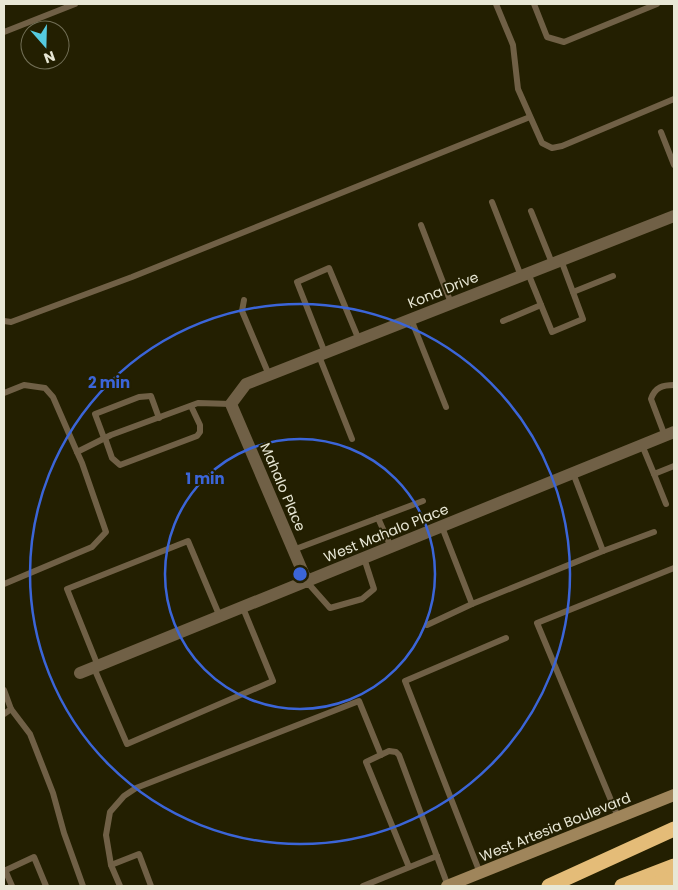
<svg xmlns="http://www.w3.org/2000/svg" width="678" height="890" viewBox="0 0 678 890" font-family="Poppins,sans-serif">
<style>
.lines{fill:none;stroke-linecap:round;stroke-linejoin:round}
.lane{stroke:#706046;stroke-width:6}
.street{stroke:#706046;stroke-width:12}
.secondary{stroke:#9f855b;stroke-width:12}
.highway{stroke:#e4bc78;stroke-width:15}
.ring{fill:none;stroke:#3b65d8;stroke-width:2.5}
.labels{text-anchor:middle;stroke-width:4;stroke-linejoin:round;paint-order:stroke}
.street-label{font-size:14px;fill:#e8e7d5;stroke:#231f01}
.centre{fill:#3b65d8;stroke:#231f01;stroke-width:2.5}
.ring-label{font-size:15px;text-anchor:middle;font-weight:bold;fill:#3b65d8;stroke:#231f01;stroke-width:4;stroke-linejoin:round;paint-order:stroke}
</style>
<rect width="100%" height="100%" fill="#231f01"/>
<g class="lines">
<g class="lane">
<polyline points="496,4 513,45 518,89 542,143 552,148 562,146 674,99"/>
<polyline points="534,4 547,37 564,42 657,4"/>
<polyline points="4,32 75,4"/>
<polyline points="661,132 674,165"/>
<polyline points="492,202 521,276"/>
<polyline points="531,211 552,263"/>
<polyline points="421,225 451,303"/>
<polyline points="528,273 552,332 583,319 561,260"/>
<polyline points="573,292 613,276"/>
<polyline points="244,300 242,311 269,375"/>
<polyline points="411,319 446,407"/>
<polyline points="4,321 11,322 132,277 530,117"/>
<polyline points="503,321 541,305"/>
<polyline points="325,353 297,282 329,268 359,340"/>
<polyline points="319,356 352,439"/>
<polyline points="4,393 24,385 45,388 53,397 77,452 111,435 198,403 231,404"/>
<path d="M665 436 651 399C655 387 663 385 674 385"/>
<polyline points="104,438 95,414 139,397 151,396 159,418"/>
<polyline points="105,438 112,458 120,465 197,436 200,432 200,425 191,406"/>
<polyline points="642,445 654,474 674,466"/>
<polyline points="654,474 666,504"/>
<polyline points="378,518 391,547"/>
<polyline points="442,527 472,604 603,551 573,473"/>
<polyline points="293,550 423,501"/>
<polyline points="603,551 654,532"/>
<polyline points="307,582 330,608 362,599 374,589 364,558"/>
<polyline points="4,584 92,547 106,532 82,463 77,452"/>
<polyline points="427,625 472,604"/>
<polyline points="98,666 67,589 188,541 220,617"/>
<polyline points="94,668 127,744 273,681 243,608"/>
<polyline points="4,690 11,709 4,714"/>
<polyline points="11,709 30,734 53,793 64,833 83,886"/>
<polyline points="618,817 537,623 674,568"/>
<polyline points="111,865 139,854 151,886"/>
<polyline points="409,867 366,762 389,751 396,752 399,755 448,886"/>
<polyline points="5,870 12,886"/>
<polyline points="4,871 34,857 46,886"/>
<polyline points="480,873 405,681 506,638"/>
<polyline points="120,886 111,865 106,835 110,812 124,796 136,788 359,701 381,755"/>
<polyline points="363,886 437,856"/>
</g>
<g class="street">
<polyline points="307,582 231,404 246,384 674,216"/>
<polyline points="80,673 674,432"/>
</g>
<polyline class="secondary" points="447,886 674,795"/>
<g class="highway">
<polyline points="549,886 674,829"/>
<polyline points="622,886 674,866"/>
<polyline points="652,886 674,878"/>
</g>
</g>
<g class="ring">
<circle cx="300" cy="574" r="135"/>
<circle cx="300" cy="574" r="270"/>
</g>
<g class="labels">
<g class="street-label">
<text transform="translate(443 290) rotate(-22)" y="5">Kona Drive</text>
<text transform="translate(283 487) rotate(67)" y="5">Mahalo Place</text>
<text transform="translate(386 533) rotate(-22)" y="5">West Mahalo Place</text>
<text transform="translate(555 827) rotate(-22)" y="5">West Artesia Boulevard</text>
</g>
</g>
<circle cx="300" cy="574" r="8" class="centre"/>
<g class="ring-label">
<text x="109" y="388">2 min</text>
<text x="205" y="484">1 min</text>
</g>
<rect width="678" height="890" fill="none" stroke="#e8e7d5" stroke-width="10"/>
<g transform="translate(45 45) rotate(160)"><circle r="24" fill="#231f01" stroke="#726f56"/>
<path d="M0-4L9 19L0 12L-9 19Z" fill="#55cae0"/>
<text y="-8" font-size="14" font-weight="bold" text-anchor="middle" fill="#e8e7d5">N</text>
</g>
</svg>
